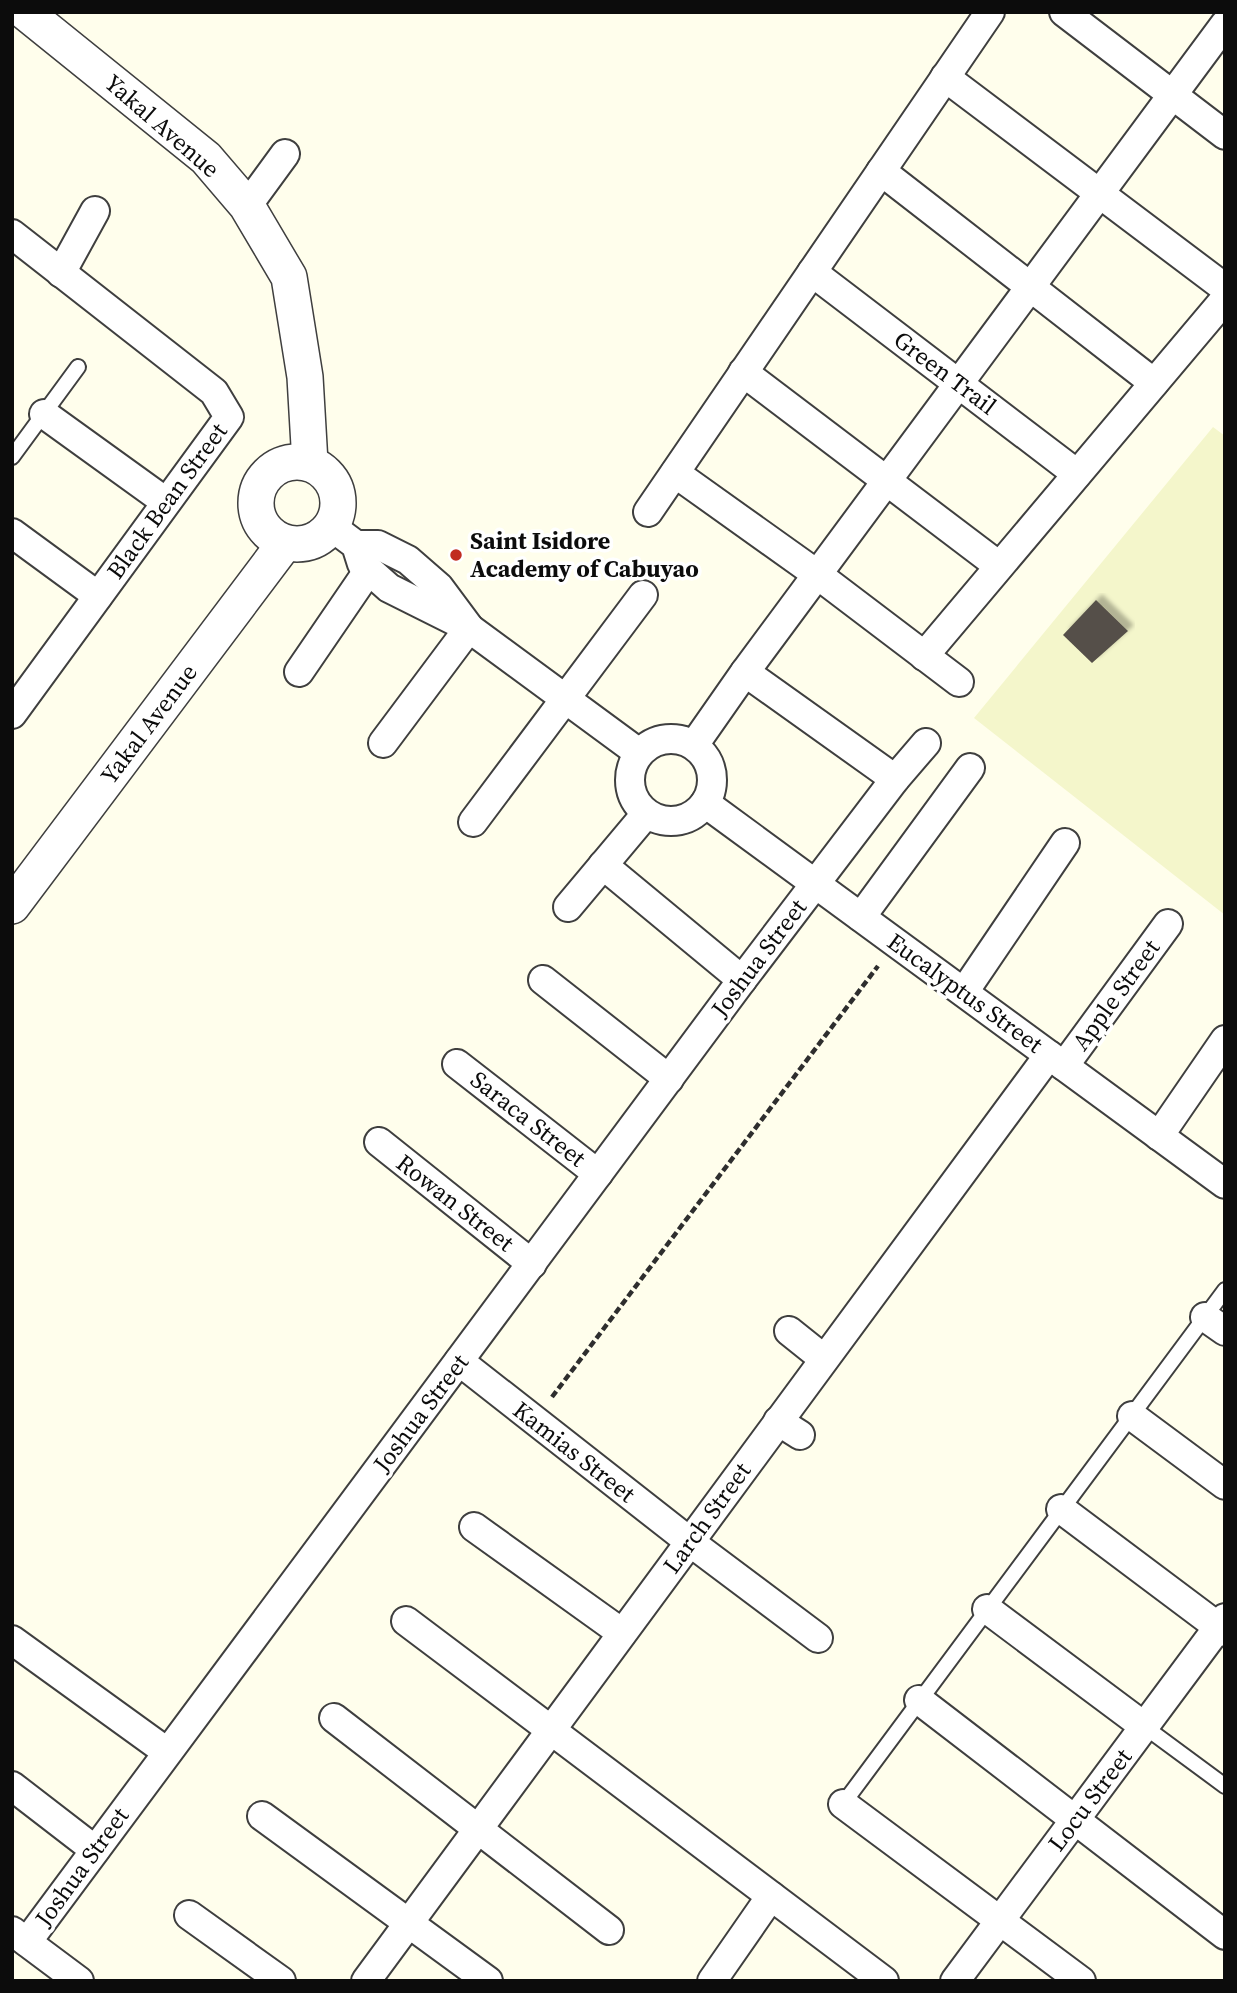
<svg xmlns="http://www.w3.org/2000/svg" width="1237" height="1993" viewBox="0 0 1237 1993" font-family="'Source Serif 4',serif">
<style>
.farmland{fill:#f4f6cb}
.building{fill:#554f48;filter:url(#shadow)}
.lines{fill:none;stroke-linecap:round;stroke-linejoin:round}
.service-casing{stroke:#3f3f3f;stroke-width:18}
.minor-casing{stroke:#3f3f3f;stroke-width:32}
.tertiary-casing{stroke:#3f3f3f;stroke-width:38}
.path{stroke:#2e2e2e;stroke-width:4.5;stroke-dasharray:7 3.5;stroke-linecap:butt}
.service{stroke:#fff;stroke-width:14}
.minor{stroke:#fff;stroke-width:28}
.tertiary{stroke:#fff;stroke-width:35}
.poi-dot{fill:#c12c20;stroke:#fff;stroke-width:2.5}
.labels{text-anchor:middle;stroke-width:7;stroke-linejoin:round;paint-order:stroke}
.street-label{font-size:24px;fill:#0c0c0c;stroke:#fff}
.poi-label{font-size:24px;font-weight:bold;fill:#0c0c0c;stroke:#fff;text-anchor:start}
</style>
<defs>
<filter id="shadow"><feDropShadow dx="6" dy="-6" stdDeviation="2" flood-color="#0004"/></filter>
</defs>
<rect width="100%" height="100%" fill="#fffeec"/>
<polygon class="farmland" points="1213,427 1225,436 1225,915 974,718"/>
<polygon class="building" points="1096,600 1128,631 1092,663 1063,635"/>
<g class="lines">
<defs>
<g id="service">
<polyline points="12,457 78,367"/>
<polyline points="1145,1727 1225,1786"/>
<polyline points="843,1804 1225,1290"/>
</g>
<g id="minor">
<polyline points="1064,12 1225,135"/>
<polyline points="945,77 1225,288"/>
<polyline points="881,171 1154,383"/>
<polyline points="247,206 285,154"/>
<polyline points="12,234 214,392 229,417 12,714"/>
<polyline points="812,272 1077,474"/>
<polyline points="61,273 95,211"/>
<polyline points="743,372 999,566"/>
<polyline points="44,414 166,502"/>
<polyline points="675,473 818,575 959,682"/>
<polyline points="648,512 990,12"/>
<polyline points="332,527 356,545 362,564 389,588 469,628 639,753"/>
<polyline points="12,533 98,596"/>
<polyline points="356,545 378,545 408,560 439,587 468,626"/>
<polyline points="924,656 1225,299"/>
<polyline points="299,672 368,571"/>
<polyline points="745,672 895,779"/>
<circle cx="671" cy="780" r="41"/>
<polyline points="383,743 469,628"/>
<polyline points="694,745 745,672 1225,24"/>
<polyline points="705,803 1225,1184"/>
<polyline points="473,822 643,595"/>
<polyline points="603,865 742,980"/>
<polyline points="568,907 646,814"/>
<polyline points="861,917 970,768"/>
<polyline points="543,980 669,1079"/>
<polyline points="964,992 1065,843"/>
<polyline points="457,1064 598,1174"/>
<polyline points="1064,1066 1168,924"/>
<polyline points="1159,1136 1225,1040"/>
<polyline points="379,1142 532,1264"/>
<polyline points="1205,1317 1225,1331"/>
<polyline points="789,1331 824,1359"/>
<polyline points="459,1361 690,1542 818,1638"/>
<polyline points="1132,1416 1225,1485"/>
<polyline points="778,1421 800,1435"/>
<polyline points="1061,1509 1225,1632"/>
<polyline points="474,1527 622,1633"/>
<polyline points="987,1609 1145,1727"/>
<polyline points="406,1621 884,1981"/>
<polyline points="12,1640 167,1752"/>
<polyline points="919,1700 1225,1935"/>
<polyline points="334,1718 609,1930"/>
<polyline points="12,1786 95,1850"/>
<polyline points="843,1804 1081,1981"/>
<polyline points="262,1816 488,1981"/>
<polyline points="189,1915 281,1981"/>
<polyline points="12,1931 79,1981"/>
<polyline points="27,1942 742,980 895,779 926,743"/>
<polyline points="366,1981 1049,1055"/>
<polyline points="712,1981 771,1896"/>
<polyline points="955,1981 1225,1618"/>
</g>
<g id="tertiary">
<polyline points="25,12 206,158 247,206 289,277 305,377 310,463"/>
<circle cx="297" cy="503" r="41"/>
<polyline points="12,906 285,543"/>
</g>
</defs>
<use href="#service" class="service-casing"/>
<use href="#minor" class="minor-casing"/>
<use href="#tertiary" class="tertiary-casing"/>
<polyline class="path" points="552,1397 878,966"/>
<use href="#service" class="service"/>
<use href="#minor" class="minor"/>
<use href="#tertiary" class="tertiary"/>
</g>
<circle class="poi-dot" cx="456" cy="555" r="7"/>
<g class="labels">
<g class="street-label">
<text transform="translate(162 126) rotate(41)" y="8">Yakal Avenue</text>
<text transform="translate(945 373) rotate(37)" y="8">Green Trail</text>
<text transform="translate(167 501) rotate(-54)" y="8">Black Bean Street</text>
<text transform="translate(149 724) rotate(-53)" y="8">Yakal Avenue</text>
<text transform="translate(759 958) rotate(-53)" y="8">Joshua Street</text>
<text transform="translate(965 993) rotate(36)" y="8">Eucalyptus Street</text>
<text transform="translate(1116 995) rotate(-54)" y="8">Apple Street</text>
<text transform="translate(528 1119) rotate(38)" y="8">Saraca Street</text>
<text transform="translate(455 1203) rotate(38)" y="8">Rowan Street</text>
<text transform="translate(421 1413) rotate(-53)" y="8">Joshua Street</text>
<text transform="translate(574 1452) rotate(38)" y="8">Kamias Street</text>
<text transform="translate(707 1518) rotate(-54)" y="8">Larch Street</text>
<text transform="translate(1090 1800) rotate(-53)" y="8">Locu Street</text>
<text transform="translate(82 1867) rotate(-54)" y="8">Joshua Street</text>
</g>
<g class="poi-label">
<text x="470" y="549">Saint Isidore<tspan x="470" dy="28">Academy of Cabuyao</tspan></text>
</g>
</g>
<rect width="1237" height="1993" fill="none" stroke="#0c0c0c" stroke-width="28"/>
</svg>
